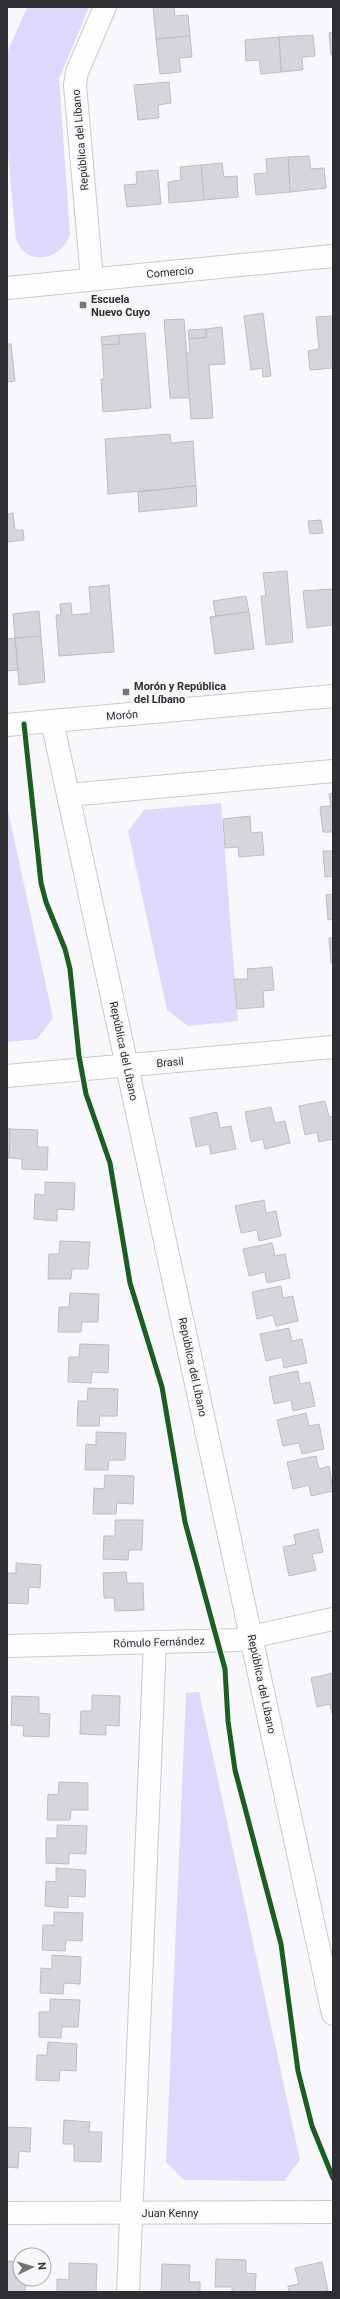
<svg xmlns="http://www.w3.org/2000/svg" width="340" height="2299" viewBox="0 0 340 2299" font-family="Roboto,sans-serif">
<style>
.green{fill:#ddd9fd}
.building{fill:#d6d6da;stroke:#bebec2}
.lines{fill:none;stroke-linecap:round;stroke-linejoin:round}
.minor-casing{stroke:#cacace;stroke-width:24}
.minor{stroke:#fefeff;stroke-width:22}
.cycleway-casing{stroke:#f6f6fd;stroke-width:8}
.cycleway{stroke:#1b5e20;stroke-width:5}
.poi-dot{fill:#747479;stroke:#f6f6fd;stroke-width:1.5}
.labels{text-anchor:middle;stroke-width:3.5;stroke-linejoin:round;paint-order:stroke}
.street-label{font-size:11px;fill:#2e2e33;stroke:#f6f6fd}
.poi-label{font-size:11px;font-weight:bold;fill:#2e2e33;stroke:#f6f6fd;text-anchor:start}
</style>
<rect width="100%" height="100%" fill="#f7f7fc"/>
<g class="green">
<path d="M27 7H89L59 79 70 234C62 261 25 267 16 239L7 144V53Z"/>
<polygon points="221,803 238,1021 188,1026 167,1010 128,831 144,810"/>
<polygon points="7,806 53,1018 37,1039 7,1042"/>
<polygon points="199,1692 300,2160 284,2181 184,2180 166,2162 186,1693"/>
</g>
<g class="building">
<polygon points="153,7 174,7 175,16 188,15 190,36 156,39"/>
<polygon points="333,32 333,54 331,55 329,33"/>
<polygon points="313,35 315,56 302,57 303,70 281,72 279,37"/>
<polygon points="190,36 192,57 179,58 181,72 160,74 156,39"/>
<polygon points="279,37 281,72 261,74 259,60 246,61 245,40"/>
<polygon points="169,82 171,103 158,105 159,118 138,120 134,85"/>
<polygon points="309,156 311,169 324,168 326,188 290,192 288,157"/>
<polygon points="288,157 290,192 256,195 254,174 267,173 266,159"/>
<polygon points="222,163 224,177 237,176 238,197 204,200 201,165"/>
<polygon points="201,165 204,200 169,203 168,182 181,180 180,167"/>
<polygon points="158,170 161,204 127,207 124,185 137,184 136,172"/>
<polygon points="263,313 271,376 263,377 262,368 251,370 244,316"/>
<polygon points="333,316 333,368 310,370 308,351 319,349 316,317"/>
<polygon points="184,319 190,398 170,398 164,320"/>
<polygon points="222,327 225,364 209,365 213,418 191,419 186,353 190,353 189,339 206,337 206,329"/>
<polygon points="206,329 206,337 189,339 188,330"/>
<polygon points="145,333 151,408 103,412 101,379 104,379 102,345 119,344 119,335"/>
<polygon points="119,335 119,344 102,345 101,337"/>
<polygon points="7,344 11,344 15,381 7,382"/>
<polygon points="170,434 171,443 193,441 196,486 108,494 105,439"/>
<polygon points="196,486 197,506 139,512 138,492"/>
<polygon points="13,513 15,530 23,530 24,540 7,542 7,514"/>
<polygon points="321,520 323,533 310,534 308,521"/>
<polygon points="287,571 293,642 266,645 261,596 266,596 263,573"/>
<polygon points="109,585 114,652 59,656 56,615 61,615 60,604 71,603 72,615 91,613 89,587"/>
<polygon points="333,589 333,625 307,628 303,591"/>
<polygon points="246,596 249,612 216,616 213,601"/>
<polygon points="39,611 41,636 15,638 13,614"/>
<polygon points="249,612 254,649 215,654 210,617"/>
<polygon points="41,636 45,682 19,685 15,638"/>
<polygon points="15,638 18,670 7,671 7,639"/>
<polygon points="333,793 333,832 323,832 320,807 331,806 329,794"/>
<polygon points="250,816 251,833 262,832 264,855 239,857 238,847 225,848 223,819"/>
<polygon points="323,851 333,851 333,876 325,877"/>
<polygon points="333,894 333,919 328,920 326,895"/>
<polygon points="329,938 333,938 333,963 331,963"/>
<polygon points="272,967 274,990 263,991 264,1007 237,1009 234,979 248,979 247,969"/>
<polygon points="325,1101 329,1117 333,1116 333,1139 319,1142 317,1132 305,1135 299,1106"/>
<polygon points="271,1107 275,1123 285,1121 290,1143 265,1149 263,1139 251,1142 245,1112"/>
<polygon points="217,1112 220,1128 231,1126 236,1149 211,1154 209,1144 196,1147 190,1118"/>
<polygon points="7,1128 10,1129 9,1158 7,1158"/>
<polygon points="10,1129 38,1130 37,1147 48,1147 47,1170 22,1169 22,1159 9,1158"/>
<polygon points="45,1182 75,1183 74,1210 57,1209 57,1221 34,1219 35,1194 45,1195"/>
<polygon points="264,1200 266,1213 276,1211 281,1236 259,1241 257,1230 241,1233 235,1206"/>
<polygon points="60,1241 90,1242 88,1269 72,1269 71,1279 48,1279 49,1254 59,1254"/>
<polygon points="272,1243 275,1256 285,1254 290,1278 267,1283 265,1272 249,1276 243,1249"/>
<polygon points="281,1286 283,1298 293,1296 298,1321 276,1326 273,1315 257,1319 252,1292"/>
<polygon points="70,1293 99,1294 98,1322 82,1322 81,1332 58,1332 59,1307 69,1307"/>
<polygon points="289,1328 292,1341 302,1339 307,1363 284,1368 282,1357 266,1361 260,1334"/>
<polygon points="80,1344 109,1345 108,1373 92,1372 91,1383 68,1382 69,1357 79,1357"/>
<polygon points="298,1371 300,1384 310,1382 315,1406 293,1411 291,1400 274,1404 269,1377"/>
<polygon points="88,1388 118,1389 117,1416 100,1416 99,1426 77,1426 78,1401 87,1401"/>
<polygon points="306,1413 309,1426 319,1424 324,1449 302,1454 299,1443 283,1446 277,1420"/>
<polygon points="96,1432 126,1433 125,1460 109,1460 108,1470 85,1470 86,1444 96,1445"/>
<polygon points="316,1456 319,1469 329,1466 333,1491 311,1496 309,1485 293,1489 287,1462"/>
<polygon points="105,1475 134,1476 133,1504 117,1503 116,1514 93,1514 94,1488 104,1489"/>
<polygon points="115,1520 143,1520 142,1550 129,1550 128,1560 103,1559 104,1536 115,1536"/>
<polygon points="318,1529 323,1552 312,1554 316,1570 289,1576 283,1547 296,1544 294,1535"/>
<polygon points="16,1563 41,1565 40,1588 29,1587 28,1604 7,1603 7,1573 16,1573"/>
<polygon points="126,1572 127,1583 143,1583 144,1610 115,1611 114,1598 104,1598 103,1573"/>
<polygon points="333,1673 333,1714 332,1714 330,1704 317,1707 311,1678"/>
<polygon points="92,1695 120,1696 119,1726 106,1725 106,1735 80,1734 81,1711 92,1711"/>
<polygon points="12,1696 39,1697 39,1713 50,1714 49,1737 23,1736 24,1726 11,1725"/>
<polygon points="59,1782 88,1783 88,1810 71,1810 70,1820 47,1820 48,1794 58,1795"/>
<polygon points="57,1825 87,1826 86,1854 69,1853 69,1864 46,1863 46,1838 57,1838"/>
<polygon points="56,1868 86,1870 85,1897 68,1896 68,1908 45,1906 46,1881 56,1882"/>
<polygon points="54,1912 83,1913 82,1941 66,1940 65,1951 42,1950 43,1925 54,1925"/>
<polygon points="52,1955 81,1957 80,1984 64,1983 63,1994 40,1993 41,1968 52,1969"/>
<polygon points="50,1999 80,2000 78,2027 62,2027 61,2038 39,2037 39,2012 50,2012"/>
<polygon points="48,2042 77,2044 76,2071 60,2070 59,2081 36,2080 37,2055 47,2055"/>
<polygon points="64,2120 90,2122 89,2132 102,2132 101,2162 74,2161 74,2144 63,2144"/>
<polygon points="7,2127 31,2128 30,2152 19,2151 18,2168 7,2167"/>
<polygon points="216,2259 246,2260 246,2273 256,2274 255,2292 232,2292 232,2287 215,2287"/>
<polygon points="7,2261 16,2262 15,2278 26,2279 25,2292 7,2292"/>
<polygon points="322,2262 328,2291 289,2292 288,2286 299,2284 295,2268"/>
<polygon points="69,2263 97,2264 96,2292 57,2292 57,2279 69,2280"/>
<polygon points="162,2264 190,2265 189,2282 200,2282 200,2292 161,2292"/>
</g>
<g class="lines">
<defs>
<g id="minor">
<polyline points="92,279 75,85 77,72 105,7"/>
<polyline points="7,288 333,256"/>
<polyline points="52,721 333,2014"/>
<polyline points="7,725 333,696"/>
<polyline points="68,795 333,771"/>
<polyline points="7,1076 333,1047"/>
<polyline points="7,1646 237,1640 333,1619"/>
<polyline points="7,2213 333,2212"/>
<polyline points="128,2292 155,1642"/>
</g>
</defs>
<use href="#minor" class="minor-casing"/>
<use href="#minor" class="minor"/>
<defs>
<polyline id="cycleway" points="24,724 41,883 46,902 65,949 70,969 79,1056 86,1094 110,1163 130,1283 162,1387 185,1522 225,1669 228,1721 235,1770 281,1944 298,2071 312,2126 333,2178"/>
</defs>
<use href="#cycleway" class="cycleway-casing"/>
<use href="#cycleway" class="cycleway"/>
</g>
<g class="poi-dot">
<rect x="79" y="301" width="8" height="8" rx="2"/>
<rect x="122" y="688" width="8" height="8" rx="2"/>
</g>
<g class="labels">
<g class="street-label">
<text transform="translate(80 140) rotate(-95)" y="4">República del Líbano</text>
<text transform="translate(170 272) rotate(-5)" y="4">Comercio</text>
<text transform="translate(122 715) rotate(-5)" y="4">Morón</text>
<text transform="translate(124 1051) rotate(78)" y="4">República del Líbano</text>
<text transform="translate(170 1062) rotate(-5)" y="4">Brasil</text>
<text transform="translate(193 1367) rotate(78)" y="4">República del Líbano</text>
<text transform="translate(159 1642) rotate(-2)" y="4">Rómulo Fernández</text>
<text transform="translate(262 1684) rotate(78)" y="4">República del Líbano</text>
<text x="170" y="2217">Juan Kenny</text>
</g>
<g class="poi-label">
<text x="91" y="303">Escuela<tspan x="91" dy="13">Nuevo Cuyo</tspan></text>
<text x="134" y="690">Morón y República<tspan x="134" dy="13">del Líbano</tspan></text>
</g>
</g>
<rect width="340" height="2299" fill="none" stroke="#2e2e33" stroke-width="16"/>
<g transform="translate(32 2267) rotate(85)"><circle r="19" fill="#f6f6fd" stroke="#a6a6ac"/>
<path d="M0-3L7 15L0 10L-7 15Z" fill="#747479"/>
<text y="-6" font-size="11" font-weight="bold" text-anchor="middle" fill="#2e2e33">N</text>
</g>
</svg>
